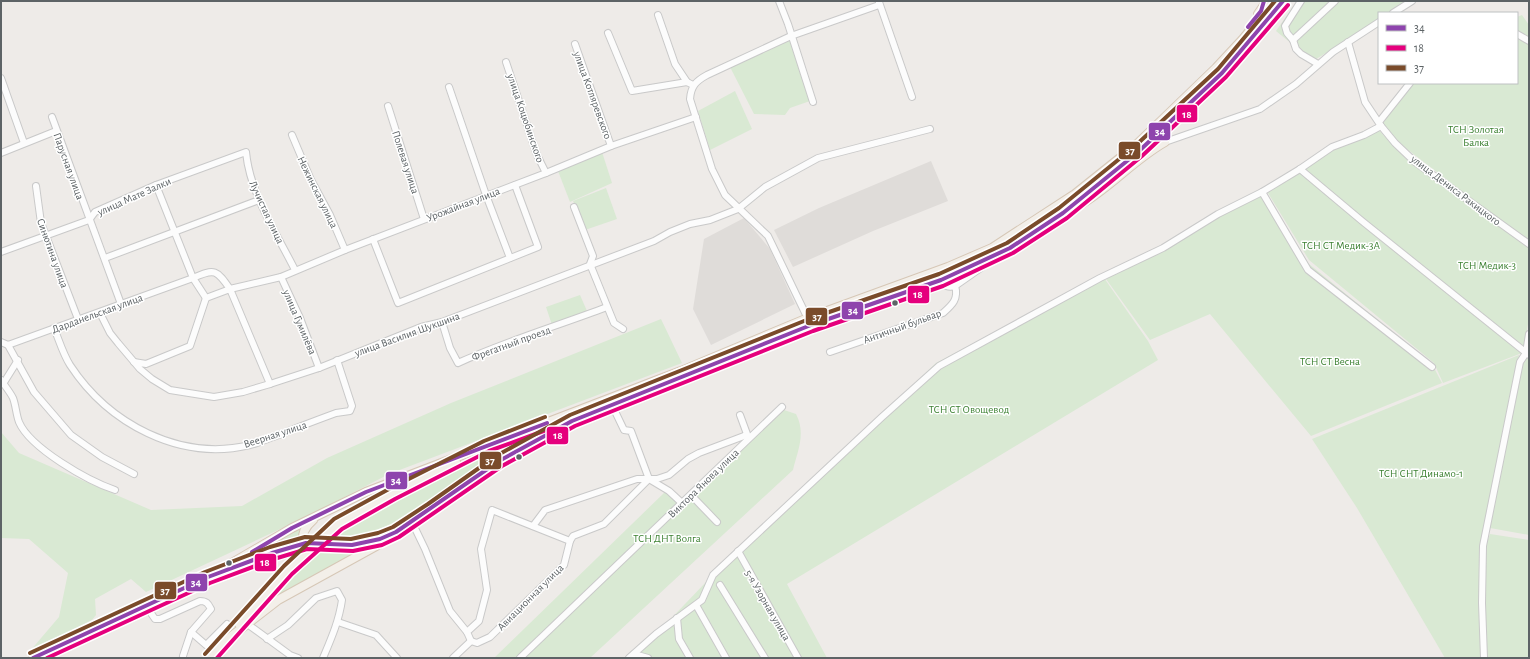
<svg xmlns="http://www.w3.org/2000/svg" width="1530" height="659" viewBox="0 0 1530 659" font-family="'Alegreya Sans',sans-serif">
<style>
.industrial{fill:#dfdcd9}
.green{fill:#d9e9d3}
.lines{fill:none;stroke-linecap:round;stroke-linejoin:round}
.minor-casing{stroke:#c9c9c9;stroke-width:8}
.major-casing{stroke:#d6c7b6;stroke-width:10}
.minor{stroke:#fcfcfc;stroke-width:6}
.major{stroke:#f3efe9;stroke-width:8}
.major-bridge-casing{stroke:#d6c7b6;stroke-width:10;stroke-linecap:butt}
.major-bridge{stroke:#f3efe9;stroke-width:8}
.bus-1-casing{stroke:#fff;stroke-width:7}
.bus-2-casing{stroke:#fff;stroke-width:7}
.bus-3-casing{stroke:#fff;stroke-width:7}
.bus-1{stroke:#8e44ad;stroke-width:4}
.bus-2{stroke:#e5007d;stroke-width:4}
.bus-3{stroke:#7a4b2a;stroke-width:4}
.bus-dot{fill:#5d6366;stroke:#fff;stroke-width:1.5}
.labels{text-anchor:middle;stroke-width:3;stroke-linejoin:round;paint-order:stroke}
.street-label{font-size:11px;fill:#5d6366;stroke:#fff}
.park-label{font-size:11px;fill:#3c8132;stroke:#fff}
.line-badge{stroke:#fff;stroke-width:1.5}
.badge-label{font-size:11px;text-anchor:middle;font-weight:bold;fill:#fff}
</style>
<rect width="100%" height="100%" fill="#eeebe8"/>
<g class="industrial">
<polygon points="931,161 948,201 873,231 793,267 774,230 819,208"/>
<polygon points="744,218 770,249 795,304 711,345 693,309 704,239"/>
</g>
<g class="green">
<polygon points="1297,1 1408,1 1390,13 1379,13 1379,20 1313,61 1276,31"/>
<polygon points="1522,15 1529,25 1529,243 1377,126 1412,83 1517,83 1517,17"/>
<polygon points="791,40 810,101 790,108 785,115 754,114 730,67"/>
<polygon points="735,91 752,129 710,150 698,111"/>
<polygon points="1375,126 1387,139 1415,162 1529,244 1529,318 1524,348 1362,219 1301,166 1330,146"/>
<polygon points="602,152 612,183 570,202 558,171"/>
<polygon points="1298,168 1522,353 1443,383 1434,363 1309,260 1265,188"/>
<polygon points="606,188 617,219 585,230 573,201"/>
<polygon points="1265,192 1309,264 1432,364 1442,383 1311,436 1210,314 1150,340 1106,279 1167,248 1223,213"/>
<polygon points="1102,275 1148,341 1158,360 787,584 827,658 651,658 640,651 707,581 936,363"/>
<polygon points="580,295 587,311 552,325 546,307"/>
<polygon points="661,319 682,363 389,474 308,516 146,592 131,579 95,599 96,615 92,620 30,651 59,617 68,573 29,539 1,538 1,432 19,453 151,510 242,506 327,458 451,403"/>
<polygon points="1529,348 1529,535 1490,528 1521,365 1527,357"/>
<polygon points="1519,355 1481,543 1480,658 1445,658 1357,508 1312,439"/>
<path d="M784 410 796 414C806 433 798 450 793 470L590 658H494L666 491 683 506Z"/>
<path d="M560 421 477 468 421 509 379 534 356 541H326V539C351 515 383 500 414 485 462 462 511 441 560 421Z"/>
<polygon points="303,526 299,540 252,555"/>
<polygon points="1490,534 1529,540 1529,658 1486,658 1485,562 1485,547"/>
<polygon points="315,549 354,550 356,553 287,590 256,611 254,610"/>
</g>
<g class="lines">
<defs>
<g id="minor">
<polyline points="779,1 788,24 813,102"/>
<polyline points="1301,1 1285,26 1287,33 1293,40 1296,49 1301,54 1318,64"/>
<polyline points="879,2 912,97"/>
<polyline points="1393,13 1412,1"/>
<polyline points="658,15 675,64 687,82"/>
<polyline points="608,33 632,91 687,82 693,85"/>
<polyline points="1517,34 1529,41"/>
<polyline points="1293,40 1335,1"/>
<polyline points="1348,42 1365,102 1381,126 1395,143 1415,162 1529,244"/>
<polyline points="575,44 611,146"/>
<polyline points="506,62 537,155 546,173"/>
<polyline points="1,78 24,143"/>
<polyline points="449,87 486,195"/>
<polyline points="388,106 424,219"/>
<polyline points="52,117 121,304"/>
<polyline points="1379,122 1410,83"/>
<polyline points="1168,125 1164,135 1165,142 1260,109 1296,84 1333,52 1379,22"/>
<polyline points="292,135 311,180 330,215 345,250"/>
<polyline points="1,153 56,131"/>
<polyline points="1300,169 1362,221 1529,355"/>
<polyline points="36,186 41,223 78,319"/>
<polyline points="1262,192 1308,270 1432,367"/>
<polyline points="486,195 510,258"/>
<polyline points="574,207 593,256 590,264 614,323 623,329"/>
<polyline points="373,239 398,303 538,247 515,185"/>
<path d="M1 252 89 220 95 212 156 185 246 152C250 194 276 232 295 270"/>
<polyline points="105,258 259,200"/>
<polyline points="281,277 300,318 319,368"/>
<path d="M941 280C943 286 949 288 955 286L998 256"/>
<polyline points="100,313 110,333 118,343 140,369 152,379 170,390 214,397 243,392 270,384 319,368 421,327 442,322 654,241 670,232 690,224 710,220 738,209 765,187 818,158 930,129"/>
<path d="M809 321 768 236 725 195 712 169 690 99C691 86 696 81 707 75L791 36 879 5"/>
<path d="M442 322 450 348 458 363C506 341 557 326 607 307"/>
<path d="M54 328C59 340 63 354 70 365 108 423 179 462 250 445 260 443 269 438 279 435 298 427 317 420 336 413L350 411 352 406 337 360"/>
<polyline points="1,342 8,345 193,278 156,185"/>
<polyline points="8,345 34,392 71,435 102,457 134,474"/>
<path d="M830 352 943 313C952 305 959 299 955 286"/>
<polyline points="134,362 146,364 190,346 206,298"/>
<path d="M1 380C5 386 10 392 13 398 16 406 16 414 19 422 30 448 88 481 115 490"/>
<polyline points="3,384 18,360"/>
<path d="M270 384 230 289C217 270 215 268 193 278L206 298 230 289 281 277 345 250 546 173 611 146 696 117"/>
<polyline points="612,405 624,430 631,431 649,479 669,491 683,504"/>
<polyline points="691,495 717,522"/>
<polyline points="412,522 425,549 450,611 467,632"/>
<polyline points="533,526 545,510 637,479 657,479 669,475 688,459 699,453 744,436 747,434 740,415"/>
<polyline points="738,551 798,658"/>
<polyline points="720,585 765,658"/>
<polyline points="696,605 726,658"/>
<path d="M146 606 155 619H160L200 601C206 601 208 603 211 609L191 632 183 656"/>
<polyline points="677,618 679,639 690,658"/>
<polyline points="338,622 376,635 397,658"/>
<polyline points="246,623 290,655 298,658"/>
<polyline points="191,632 206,645 227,624"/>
<path d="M267 639 288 625 316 598 337 591 342 600C339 621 331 639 323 658"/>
<polyline points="471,641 477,643 490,637 564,565 570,541 573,536 604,524 649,479"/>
<polyline points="471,641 467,632 479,621 487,590 481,549 492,510 570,541"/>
<polyline points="634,654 648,658"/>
<polyline points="453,658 471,641"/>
<polyline points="520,658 782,407"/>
<polyline points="629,658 656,634 702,600 713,575 882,417 939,366 1100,278 1163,248 1218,214 1262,192 1300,169 1332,147 1364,135 1381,126"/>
<polyline points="1484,658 1482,603 1483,546 1520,362 1526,353 1529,334"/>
</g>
<g id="major">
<polyline points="1258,14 1267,1"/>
<path d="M1078 206C1109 189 1133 160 1165 142"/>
<polyline points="338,524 392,494 456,462"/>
<path d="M306 543C299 536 306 526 313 520"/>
<polyline points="225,572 272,553 306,543 352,545 381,539"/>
<polyline points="239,624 288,570"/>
<polyline points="224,642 278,600 376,546 431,509 499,461 572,421 811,325 941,280 1010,248 1063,213 1138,152 1222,73 1283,1"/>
<polyline points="33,658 208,577 292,528 366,492 681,371 808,318 948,267 992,248 1075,194 1135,146 1216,68 1243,39 1274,1"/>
<polyline points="209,658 227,639"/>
</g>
</defs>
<use href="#minor" class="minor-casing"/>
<use href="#major" class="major-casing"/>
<use href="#minor" class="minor"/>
<use href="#major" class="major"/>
<defs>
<polyline id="major-bridge" points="288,570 338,524"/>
</defs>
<use href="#major-bridge" class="major-bridge-casing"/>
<use href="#major-bridge" class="major-bridge"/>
<defs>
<g id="bus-1">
<polyline points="1248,27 1261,11 1264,1"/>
<polyline points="252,552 292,528 366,492 547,423"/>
<polyline points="33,658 208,577 272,553 306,543 352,545 380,539 396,532 499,461 572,421 811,325 941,280 1010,248 1063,213 1138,152 1222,73 1283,1"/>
</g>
<g id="bus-2">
<polyline points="47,658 210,583 274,559 307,549 353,551 382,545 399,537 502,466 575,426 813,331 943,286 1013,253 1067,218 1142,156 1226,77 1288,5"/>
<polyline points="217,658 292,574 342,529 395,499 489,451 549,429"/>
</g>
<g id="bus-3">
<polyline points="30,653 205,572 270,547 305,537 351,539 378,533 393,527 428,504 496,456 570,415 809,319 939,274 1007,243 1059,208 1134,147 1218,69 1275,1"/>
<polyline points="205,654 284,566 334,519 389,489 484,441 545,417"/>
</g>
</defs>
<use href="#bus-1" class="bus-1-casing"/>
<use href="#bus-2" class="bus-2-casing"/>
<use href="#bus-3" class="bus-3-casing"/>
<use href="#bus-1" class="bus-1"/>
<use href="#bus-2" class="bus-2"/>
<use href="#bus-3" class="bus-3"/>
</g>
<g class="bus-dot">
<circle cx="895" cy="303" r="3.5"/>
<circle cx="519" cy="457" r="3.5"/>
<circle cx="229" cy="563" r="3.5"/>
</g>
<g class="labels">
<g class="street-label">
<text transform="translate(593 95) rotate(70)" y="4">улица Котляревского</text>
<text transform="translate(526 118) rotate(71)" y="4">улица Коцюбинского</text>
<text transform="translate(406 162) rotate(72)" y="4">Полевая улица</text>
<text transform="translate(69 166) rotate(70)" y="4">Парусная улица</text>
<text transform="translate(1456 190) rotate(37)" y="4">улица Дениса Ракицкого</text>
<text transform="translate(318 192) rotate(64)" y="4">Нежинская улица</text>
<text transform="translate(134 196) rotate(-24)" y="4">улица Мате Залки</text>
<text transform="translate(463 204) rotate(-21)" y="4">Урожайная улица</text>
<text transform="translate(267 212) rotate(65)" y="4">Лучистая улица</text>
<text transform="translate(53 253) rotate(70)" y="4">Синютина улица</text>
<text transform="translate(97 313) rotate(-20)" y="4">Дарданельская улица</text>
<text transform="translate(300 322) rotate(67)" y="4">улица Гумилёва</text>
<text transform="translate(902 326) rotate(-20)" y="4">Античный бульвар</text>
<text transform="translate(407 334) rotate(-20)" y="4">улица Василия Шукшина</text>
<text transform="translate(511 343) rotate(-20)" y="4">Фрегатный проезд</text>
<text transform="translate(275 434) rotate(-18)" y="4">Веерная улица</text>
<text transform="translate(703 483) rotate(-44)" y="4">Виктора Янова улица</text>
<text transform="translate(530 597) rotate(-45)" y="4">Авиационная улица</text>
<text transform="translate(768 605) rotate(60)" y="4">5-я Узорная улица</text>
</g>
<g class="park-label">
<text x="1476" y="133">ТСН Золотая<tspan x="1476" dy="13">Балка</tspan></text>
<text x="1341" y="249">ТСН СТ Медик-3А</text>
<text x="1487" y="269">ТСН Медик-3</text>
<text x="1330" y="365">ТСН СТ Весна</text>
<text x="969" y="413">ТСН СТ Овощевод</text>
<text x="1421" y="477">ТСН СНТ Динамо-1</text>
<text x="667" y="542">ТСН ДНТ Волга</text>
</g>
</g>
<g class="line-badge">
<rect x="1176" y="104" width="22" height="19" rx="4" fill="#e5007d"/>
<rect x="1148" y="122" width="23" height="19" rx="4" fill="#8e44ad"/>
<rect x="1118" y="141" width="23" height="19" rx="4" fill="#7a4b2a"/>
<rect x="907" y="285" width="23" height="19" rx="4" fill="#e5007d"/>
<rect x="841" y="301" width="23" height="19" rx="4" fill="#8e44ad"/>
<rect x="805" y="307" width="23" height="19" rx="4" fill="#7a4b2a"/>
<rect x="546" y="426" width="23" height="19" rx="4" fill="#e5007d"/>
<rect x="479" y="451" width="23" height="19" rx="4" fill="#7a4b2a"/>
<rect x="385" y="471" width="23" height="19" rx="4" fill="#8e44ad"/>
<rect x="254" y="553" width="23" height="19" rx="4" fill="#e5007d"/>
<rect x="185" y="573" width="23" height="19" rx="4" fill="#8e44ad"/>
<rect x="154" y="581" width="23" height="19" rx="4" fill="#7a4b2a"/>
</g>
<g class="badge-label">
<text x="1187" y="118">18</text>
<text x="1160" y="135">34</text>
<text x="1130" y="154">37</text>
<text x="918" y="298">18</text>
<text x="853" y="314">34</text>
<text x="817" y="320">37</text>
<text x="558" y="439">18</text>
<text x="490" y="464">37</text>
<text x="396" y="484">34</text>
<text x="265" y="566">18</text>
<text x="196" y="586">34</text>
<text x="165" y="594">37</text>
</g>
<rect width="1530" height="659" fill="none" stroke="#5d6366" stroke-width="4"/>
<rect x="1378" y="12" width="140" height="72" fill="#ffffff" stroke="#bec1c2"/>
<rect x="1386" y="25" width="20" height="6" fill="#8e44ad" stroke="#bec1c2"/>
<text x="1414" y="32" font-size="12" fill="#5d6366">34</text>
<rect x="1386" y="45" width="20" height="6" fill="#e5007d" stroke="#bec1c2"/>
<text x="1414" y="52" font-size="12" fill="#5d6366">18</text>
<rect x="1386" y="65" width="20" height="6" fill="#7a4b2a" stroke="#bec1c2"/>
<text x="1414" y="72" font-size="12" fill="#5d6366">37</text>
</svg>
